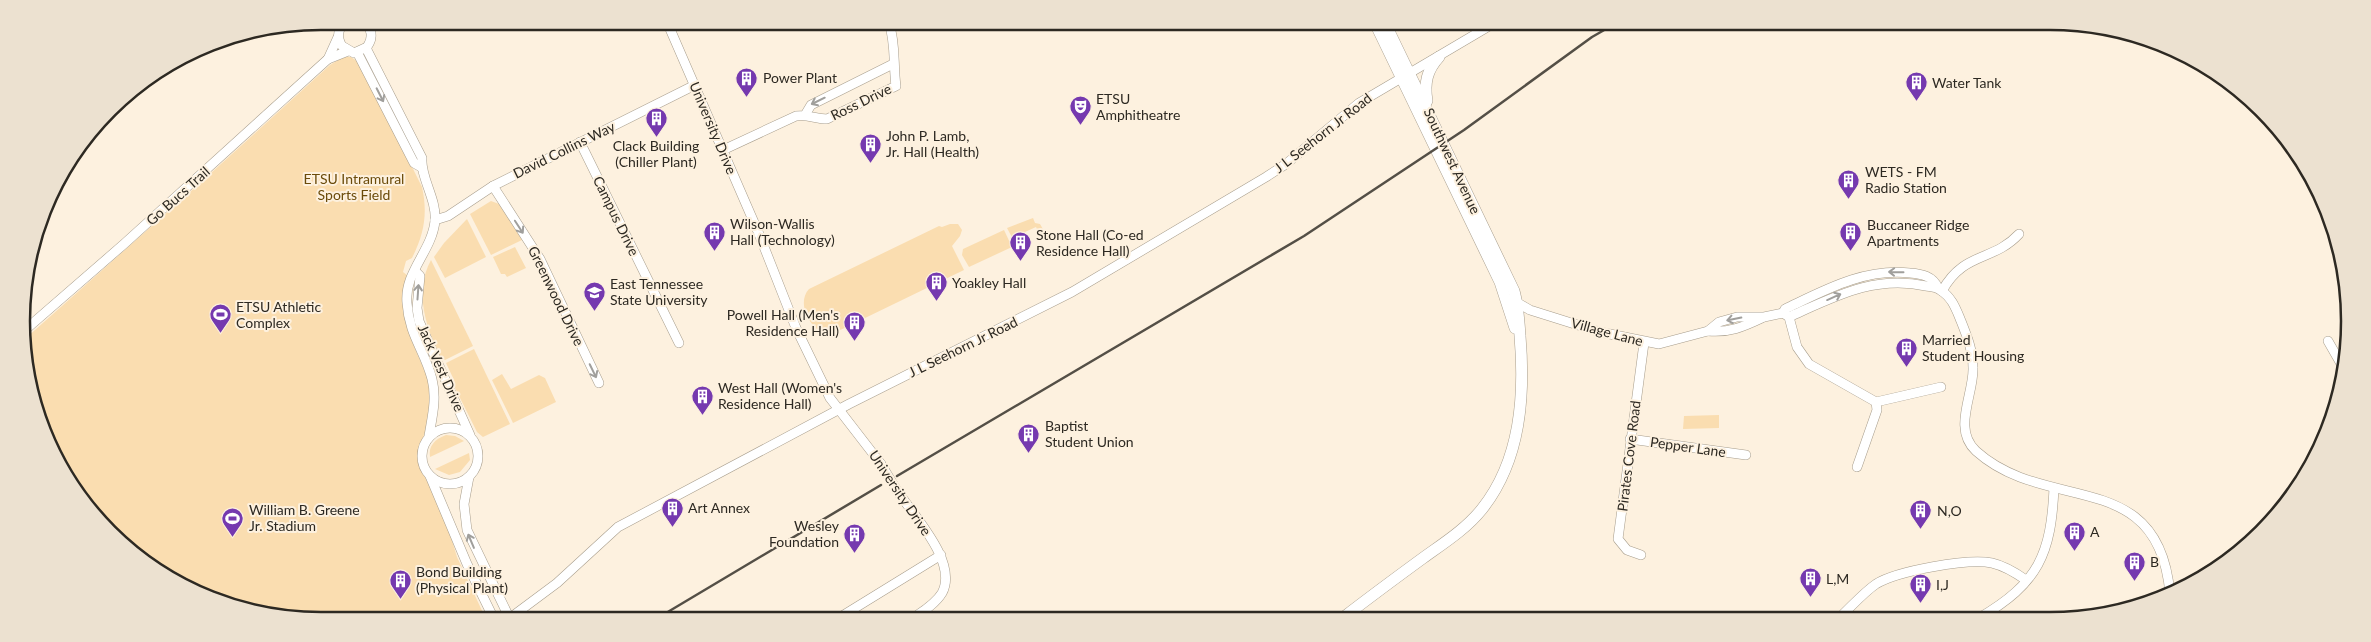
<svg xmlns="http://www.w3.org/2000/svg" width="2371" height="642" viewBox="0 0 2371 642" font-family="Lato,sans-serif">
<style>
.green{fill:#faddb0}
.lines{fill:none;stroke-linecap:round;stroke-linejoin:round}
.minor-casing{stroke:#a79d8c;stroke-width:10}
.tertiary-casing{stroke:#a79d8c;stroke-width:12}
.minor{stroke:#fff;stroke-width:9}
.tertiary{stroke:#fff;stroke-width:11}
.rail{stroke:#544f46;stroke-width:2.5}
.minor-bridge-casing{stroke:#a79d8c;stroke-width:10;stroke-linecap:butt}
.minor-bridge{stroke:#fff;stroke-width:9}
.oneway{stroke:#a09f9c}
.labels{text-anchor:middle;stroke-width:4;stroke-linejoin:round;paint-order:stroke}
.poi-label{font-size:14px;fill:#2d2922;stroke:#fdf1df;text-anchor:start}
.street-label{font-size:14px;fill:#2d2922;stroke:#fdf1df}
.park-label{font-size:14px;fill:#6b4b0a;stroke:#fdf1df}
.rim{fill:none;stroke:#2d2922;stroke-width:2.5}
</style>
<rect width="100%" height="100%" fill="#fdf1df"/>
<g class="green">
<path d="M343 57H351L361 64 422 187C428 214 424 234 412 258L406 261 403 272 407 275C405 292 404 316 409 332 416 357 433 378 432 405 431 426 417 443 419 464L447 524 457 557 484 615H263L171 580 83 503 32 399 26 338 190 192 330 65Z"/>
<polygon points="491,201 499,204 522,240 491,255 470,214"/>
<polygon points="1033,218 1035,223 1040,224 1044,231 1039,233 1036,227 1025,232 1028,239 1016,245 1007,228"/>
<polygon points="467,219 486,257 445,278 434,257 444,243"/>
<path d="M950 224H958L962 230 960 236 952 246 964 270 830 335C812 333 795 304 809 289L939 226 942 227Z"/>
<polygon points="1004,230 1012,247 969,267 962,255 963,249"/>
<polygon points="515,247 526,268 507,277 505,274 501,274 493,257"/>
<path d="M431 260 473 346 445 360 441 359C427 329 413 293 431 260Z"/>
<polygon points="474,349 510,424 483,437 477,432 452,382 454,380 446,363"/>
<polygon points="502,374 511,389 539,375 545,378 556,402 513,423 492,380"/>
<polygon points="1719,415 1719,428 1683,429 1684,416"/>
<path d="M446 435 455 436 464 441 430 457C428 446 435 439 446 435Z"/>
<polygon points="469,453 470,460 460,472 449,475 435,469"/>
</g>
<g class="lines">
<defs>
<g id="minor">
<path d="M347 21C338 27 336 37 342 46L354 53 367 47C374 37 372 28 363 21"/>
<polyline points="667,22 759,234 796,328 830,398 881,464"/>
<path d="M366 48 422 158C420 177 437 199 435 221 432 251 404 272 407 303 409 335 425 351 432 379 437 399 432 417 429 436"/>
<polyline points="357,52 414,163 421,167"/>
<polyline points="328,59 338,37"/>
<polyline points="805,115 811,105 893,64"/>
<polyline points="580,142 679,343"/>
<path d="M723 150 796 116C807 114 816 119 827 119L896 86C893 64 896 44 889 23"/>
<polyline points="493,186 540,259 599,383"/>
<polyline points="435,220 448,216 493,186 695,85"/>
<polyline points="415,271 420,276 417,308 419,321 470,435"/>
<path d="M1942 291C1964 251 1993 262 2019 234"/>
<polyline points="1512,305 1518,303 1530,310 1600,332 1659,344 1708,331 1719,322 1737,317 1764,317 1783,313 1789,317 1797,347 1809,364 1876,402"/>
<path d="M1783 313 1785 309C1825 290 1864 268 1910 273 1922 274 1933 276 1938 288"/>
<path d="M1789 317C1836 296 1874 275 1926 286 1931 287 1936 287 1940 290 1952 297 1956 309 1961 321 1967 336 1973 351 1973 368 1974 394 1952 429 1976 451 2047 515 2159 465 2170 594"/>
<polyline points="25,330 124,244 328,59 348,51"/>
<path d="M1708 331C1729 333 1743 327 1762 318"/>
<polyline points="2328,341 2344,369"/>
<polyline points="1876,402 1941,387"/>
<circle cx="450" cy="456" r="28"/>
<polyline points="1630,439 1746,455"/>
<polyline points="1857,467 1877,410 1876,402"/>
<polyline points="430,476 467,564 492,615"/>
<polyline points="469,477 464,504 467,530 508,615"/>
<path d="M896 489C912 514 959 562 942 593 936 603 925 610 916 616"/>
<polyline points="1641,555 1627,550 1618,539 1644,343"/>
<polyline points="514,615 557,583 618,527 849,404 1072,292 1266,177 1286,164 1359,103 1491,25"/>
<polyline points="842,616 941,555"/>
<path d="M1839 618C1851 607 1863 593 1876 584 1897 571 1968 558 1992 563 2005 566 2016 573 2026 580"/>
<path d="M1979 618C2039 583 2051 554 2054 488"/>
</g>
<g id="tertiary">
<polyline points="1376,25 1500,282 1515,328"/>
<path d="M1427 101C1424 83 1427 70 1439 57"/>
<path d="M1344 617C1370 597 1397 577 1423 558 1444 543 1466 529 1482 509 1521 460 1525 395 1520 336 1519 320 1518 305 1514 291L1386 25"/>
</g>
</defs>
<use href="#minor" class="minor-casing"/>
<use href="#tertiary" class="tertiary-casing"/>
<use href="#minor" class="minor"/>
<use href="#tertiary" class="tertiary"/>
<g class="rail">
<polyline points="897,476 1304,236 1464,130 1592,37 1613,25"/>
<polyline points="661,616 881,485"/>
</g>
<defs>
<polyline id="minor-bridge" points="881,464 896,489"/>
</defs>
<use href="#minor-bridge" class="minor-bridge-casing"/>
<use href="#minor-bridge" class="minor-bridge"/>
</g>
<defs><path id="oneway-shaft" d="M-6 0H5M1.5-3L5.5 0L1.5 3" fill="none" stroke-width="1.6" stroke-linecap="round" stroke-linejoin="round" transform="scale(1.25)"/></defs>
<g class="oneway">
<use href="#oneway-shaft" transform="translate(380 95) rotate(63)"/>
<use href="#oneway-shaft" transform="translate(818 101) rotate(154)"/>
<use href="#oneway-shaft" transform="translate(519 227) rotate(57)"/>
<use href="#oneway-shaft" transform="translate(1896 272) rotate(-179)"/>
<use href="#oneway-shaft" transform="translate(418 292) rotate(-86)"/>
<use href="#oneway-shaft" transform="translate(1834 297) rotate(-24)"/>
<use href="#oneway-shaft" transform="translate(1734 319) rotate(169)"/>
<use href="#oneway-shaft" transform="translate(593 371) rotate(64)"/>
<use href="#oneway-shaft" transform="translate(471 541) rotate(-113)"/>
</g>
<defs>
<symbol id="building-pin" viewBox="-11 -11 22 30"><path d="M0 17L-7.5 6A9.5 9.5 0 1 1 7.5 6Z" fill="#7539af" stroke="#fdf1df"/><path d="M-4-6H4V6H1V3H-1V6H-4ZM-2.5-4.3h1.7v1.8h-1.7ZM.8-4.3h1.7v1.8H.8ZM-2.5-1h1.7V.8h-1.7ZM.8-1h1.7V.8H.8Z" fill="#fff"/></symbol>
<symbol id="theatre-pin" viewBox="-11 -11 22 30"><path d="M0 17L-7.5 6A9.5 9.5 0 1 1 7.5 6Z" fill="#7539af" stroke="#fdf1df"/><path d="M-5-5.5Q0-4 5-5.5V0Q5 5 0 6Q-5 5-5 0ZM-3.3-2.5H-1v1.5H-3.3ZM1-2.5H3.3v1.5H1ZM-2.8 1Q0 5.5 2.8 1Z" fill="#fff"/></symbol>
<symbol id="university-pin" viewBox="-11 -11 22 30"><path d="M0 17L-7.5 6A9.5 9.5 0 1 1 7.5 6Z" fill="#7539af" stroke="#fdf1df"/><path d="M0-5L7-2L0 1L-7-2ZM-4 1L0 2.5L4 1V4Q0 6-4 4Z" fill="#fff"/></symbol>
<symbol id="stadium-pin" viewBox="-11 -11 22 30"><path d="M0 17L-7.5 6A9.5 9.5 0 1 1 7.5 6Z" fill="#7539af" stroke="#fdf1df"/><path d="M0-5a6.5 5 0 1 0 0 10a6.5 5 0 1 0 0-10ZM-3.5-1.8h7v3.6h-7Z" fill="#fff"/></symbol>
</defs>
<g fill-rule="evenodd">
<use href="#building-pin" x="734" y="66" width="25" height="34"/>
<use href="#building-pin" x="1904" y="70" width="25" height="34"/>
<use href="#theatre-pin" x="1068" y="94" width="25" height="34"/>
<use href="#building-pin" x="644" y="106" width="25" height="34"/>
<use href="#building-pin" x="858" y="132" width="25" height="34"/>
<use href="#building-pin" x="1836" y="168" width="25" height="34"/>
<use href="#building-pin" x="702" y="220" width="25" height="34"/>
<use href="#building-pin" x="1838" y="220" width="25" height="34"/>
<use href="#building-pin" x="1008" y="230" width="25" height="34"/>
<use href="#building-pin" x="924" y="270" width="25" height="34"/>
<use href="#university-pin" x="582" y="280" width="25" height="34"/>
<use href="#stadium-pin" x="208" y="302" width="25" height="34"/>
<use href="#building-pin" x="842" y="310" width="25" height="34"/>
<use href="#building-pin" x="1894" y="336" width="25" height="34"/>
<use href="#building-pin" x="690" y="384" width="25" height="34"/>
<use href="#building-pin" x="1016" y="422" width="25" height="34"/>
<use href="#building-pin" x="660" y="496" width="25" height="34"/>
<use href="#building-pin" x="1908" y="498" width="25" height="34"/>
<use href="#stadium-pin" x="220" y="506" width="25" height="34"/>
<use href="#building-pin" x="2062" y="520" width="25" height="34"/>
<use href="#building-pin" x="842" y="522" width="25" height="34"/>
<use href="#building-pin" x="2122" y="550" width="25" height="34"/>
<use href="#building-pin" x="1798" y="566" width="25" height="34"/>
<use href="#building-pin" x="388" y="568" width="25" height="34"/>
<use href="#building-pin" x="1908" y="572" width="25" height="34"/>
</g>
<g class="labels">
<g class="poi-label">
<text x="763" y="83">Power Plant</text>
<text x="1932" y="88">Water Tank</text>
<text x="1096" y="104">ETSU<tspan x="1096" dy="16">Amphitheatre</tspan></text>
<text x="886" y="141">John P. Lamb,<tspan x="886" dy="16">Jr. Hall (Health)</tspan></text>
<text x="656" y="151" text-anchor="middle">Clack Building<tspan x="656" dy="16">(Chiller Plant)</tspan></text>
<text x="1865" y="177">WETS - FM<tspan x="1865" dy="16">Radio Station</tspan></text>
<text x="730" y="229">Wilson-Wallis<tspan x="730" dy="16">Hall (Technology)</tspan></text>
<text x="1867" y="230">Buccaneer Ridge<tspan x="1867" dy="16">Apartments</tspan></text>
<text x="1036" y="240">Stone Hall (Co-ed<tspan x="1036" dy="16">Residence Hall)</tspan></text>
<text x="952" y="288">Yoakley Hall</text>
<text x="610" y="289">East Tennessee<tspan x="610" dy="16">State University</tspan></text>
<text x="236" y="312">ETSU Athletic<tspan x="236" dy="16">Complex</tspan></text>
<text x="839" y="320" text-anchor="end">Powell Hall (Men's<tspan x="839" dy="16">Residence Hall)</tspan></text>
<text x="1922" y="345">Married<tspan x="1922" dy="16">Student Housing</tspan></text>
<text x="718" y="393">West Hall (Women's<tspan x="718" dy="16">Residence Hall)</tspan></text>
<text x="1045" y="431">Baptist<tspan x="1045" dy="16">Student Union</tspan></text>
<text x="688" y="513">Art Annex</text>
<text x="249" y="515">William B. Greene<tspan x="249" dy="16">Jr. Stadium</tspan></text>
<text x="1937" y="516">N,O</text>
<text x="839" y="531" text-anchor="end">Wesley<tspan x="839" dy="16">Foundation</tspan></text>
<text x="2090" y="537">A</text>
<text x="2150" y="567">B</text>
<text x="416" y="577">Bond Building<tspan x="416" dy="16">(Physical Plant)</tspan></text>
<text x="1826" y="584">L,M</text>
<text x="1936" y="590">I,J</text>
</g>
<g class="street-label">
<text transform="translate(861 102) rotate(-26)" y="5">Ross Drive</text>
<text transform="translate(713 128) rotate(67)" y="5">University Drive</text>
<text transform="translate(1323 133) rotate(-38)" y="5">J L Seehorn Jr Road</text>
<text transform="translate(564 150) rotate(-26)" y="5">David Collins Way</text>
<text transform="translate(1452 161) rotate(65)" y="5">Southwest Avenue</text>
<text transform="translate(178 196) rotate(-42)" y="5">Go Bucs Trail</text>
<text transform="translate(616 216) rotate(64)" y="5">Campus Drive</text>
<text transform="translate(556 296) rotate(64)" y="5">Greenwood Drive</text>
<text transform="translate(1607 332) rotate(15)" y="5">Village Lane</text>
<text transform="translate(963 347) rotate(-26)" y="5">J L Seehorn Jr Road</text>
<text transform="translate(441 368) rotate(66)" y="5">Jack Vest Drive</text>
<text transform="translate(1688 447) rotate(8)" y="5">Pepper Lane</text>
<text transform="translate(1629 456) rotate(-83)" y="5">Pirates Cove Road</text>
<text transform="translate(900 493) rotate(56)" y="5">University Drive</text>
</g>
<g class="park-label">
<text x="354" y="184">ETSU Intramural<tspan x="354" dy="16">Sports Field</tspan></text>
</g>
</g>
<path d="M0 0H2371V642H0ZM321 30H2050A291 291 0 0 1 2341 321V321A291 291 0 0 1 2050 612H321A291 291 0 0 1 30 321V321A291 291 0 0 1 321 30Z" fill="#ece1d0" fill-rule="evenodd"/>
<path class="rim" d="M321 30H2050A291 291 0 0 1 2341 321V321A291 291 0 0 1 2050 612H321A291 291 0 0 1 30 321V321A291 291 0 0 1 321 30Z"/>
</svg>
